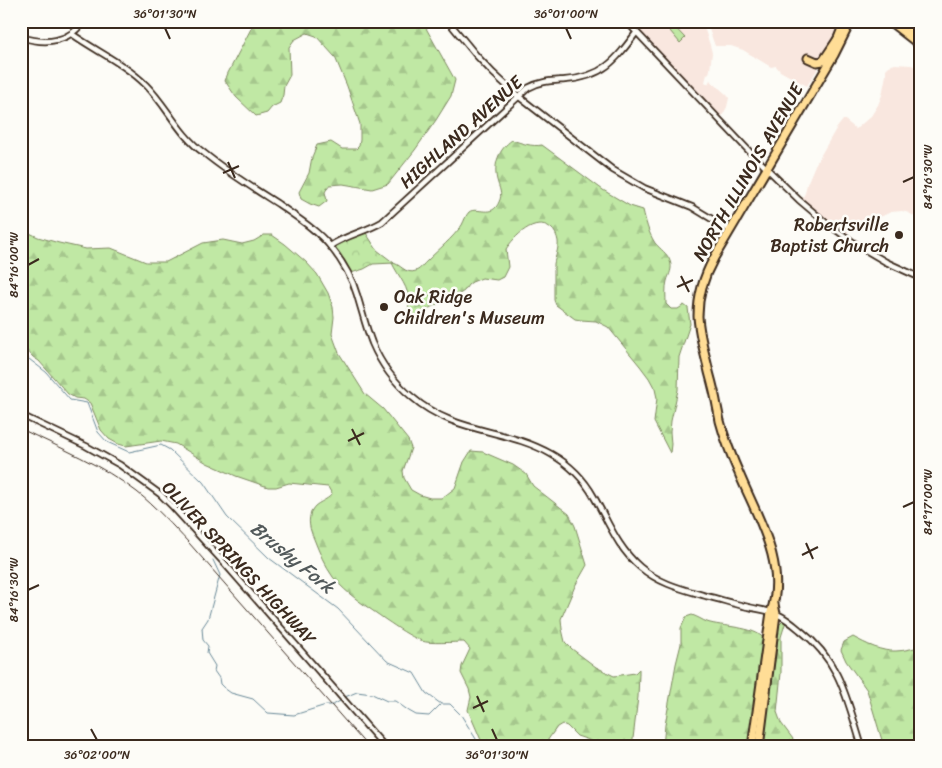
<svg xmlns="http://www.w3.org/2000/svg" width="942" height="768" viewBox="0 0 942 768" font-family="Sriracha,sans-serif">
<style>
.built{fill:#f9e7df}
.forest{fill:url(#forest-firs);stroke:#7e8961}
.park{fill:url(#park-crowns);stroke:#7e8961}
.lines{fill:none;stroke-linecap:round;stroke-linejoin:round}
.stream{stroke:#688897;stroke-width:1}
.secondary-casing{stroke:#3b2a1e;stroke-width:8}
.highway-casing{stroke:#3b2a1e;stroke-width:11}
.secondary{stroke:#fdfcf7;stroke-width:4.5}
.highway{stroke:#ffdd96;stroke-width:7}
.rail{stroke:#3b2a1e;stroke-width:1}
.ticks{fill:none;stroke:#3b2a1e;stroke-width:2}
.poi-dot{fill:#3b2a1e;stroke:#fdfcf7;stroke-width:2}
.labels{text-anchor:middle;stroke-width:5;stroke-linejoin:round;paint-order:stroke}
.street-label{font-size:18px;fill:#3b2a1e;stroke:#fdfcf7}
.poi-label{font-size:18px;fill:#3b2a1e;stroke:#fdfcf7;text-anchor:end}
.water-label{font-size:19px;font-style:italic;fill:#52595a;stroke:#fdfcf7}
.neatline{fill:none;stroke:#3b2a1e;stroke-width:2}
.ticks-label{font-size:12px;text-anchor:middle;fill:#3b2a1e}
</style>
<defs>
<pattern id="forest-firs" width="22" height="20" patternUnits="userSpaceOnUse" patternTransform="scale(1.25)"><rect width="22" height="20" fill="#c0e8a4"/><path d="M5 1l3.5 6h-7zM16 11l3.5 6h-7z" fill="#a6c78d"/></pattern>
<pattern id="park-crowns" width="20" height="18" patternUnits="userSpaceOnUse" patternTransform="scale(1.25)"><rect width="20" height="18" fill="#c0e8a4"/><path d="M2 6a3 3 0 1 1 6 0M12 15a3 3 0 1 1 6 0" fill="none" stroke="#a6c78d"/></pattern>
</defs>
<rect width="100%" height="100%" fill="#fdfcf7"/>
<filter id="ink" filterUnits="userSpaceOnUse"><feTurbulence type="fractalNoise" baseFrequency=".02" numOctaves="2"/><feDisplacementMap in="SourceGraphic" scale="10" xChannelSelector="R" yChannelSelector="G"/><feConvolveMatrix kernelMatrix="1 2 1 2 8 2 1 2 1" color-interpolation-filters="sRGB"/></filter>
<g filter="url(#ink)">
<g class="built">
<polygon points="631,21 702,21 710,45 712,53 710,70 709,73 707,74 705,82 708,84 710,80 727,95 729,98 727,107 721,118 705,102 703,98 700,96 700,94 683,77 680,73"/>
<polygon points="706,21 840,21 836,37 818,67 817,70 807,86 780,71 776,66 771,67 743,50 731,46 715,46"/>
<polygon points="895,64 911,65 921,68 921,101 919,103 921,107 921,218 918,219 909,213 902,211 891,212 844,234 842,233 840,229 826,219 825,219 802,201 802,199 805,193 807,184 815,165 836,129 843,120 845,120 856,129 871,116 878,105 882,95 886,75 886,69 889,66"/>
</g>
<g class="forest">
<polygon points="255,21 422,21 455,80 451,96 436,120 415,150 388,184 372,189 343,184 329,185 325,192 327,201 319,207 310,204 301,199 299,192 309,173 312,157 317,145 331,142 342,149 356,149 359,146 360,140 360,124 347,86 335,57 316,36 307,33 294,40 289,47 290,75 284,86 283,95 280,103 272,107 267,113 256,116 236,97 225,81 228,73"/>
<path d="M512 140C521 143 532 147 542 145L603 190 630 206 643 210C646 222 648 232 655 243 660 249 668 254 670 261 673 269 669 274 667 281 665 288 666 297 666 304L671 309H678L684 305 688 308 690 324 679 357 678 390 671 421 670 432 671 444 670 453 654 422 657 398 655 389 649 378 640 366 608 327 596 321 581 320 575 319 556 305 554 300C554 288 554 276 554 264 555 257 559 249 558 241 557 236 555 231 551 228 535 215 514 237 506 249L508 267 503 277 497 280 482 278 472 282 468 285 464 291 461 293 441 302 406 320C406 314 409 309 409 304 410 288 398 276 392 263 400 263 405 275 416 271 421 269 423 264 427 261 439 249 452 239 462 225 464 221 466 215 469 212 477 206 492 219 499 202 503 194 499 188 497 180 493 164 499 149 512 140Z"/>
<path d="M21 229 38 237 59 243 86 249 111 248 146 262H166L203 243 223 240 242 244 254 241 264 235H272L285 244 306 262 317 274 328 293 333 307 334 317 332 334 339 353 365 394 383 409 408 440 411 448 403 471 404 478 411 490 420 495 430 498H441L446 495 455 488 464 462 471 451 483 452 513 465 526 474 533 486 569 514 575 526 587 565 575 586 561 619 562 629 565 642 572 649 596 667 614 676 635 673 639 669V674L638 697 632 747H600L589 740 577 736 567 726 562 724 557 727 547 741 549 747H484L468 710 471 697 469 689 461 673 462 666 470 649 464 642C454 642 429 644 422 641 409 636 398 628 386 620 368 607 347 595 333 577 325 566 319 552 314 539 310 530 307 520 312 510 316 502 327 501 332 494L328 487 289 483 276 487H268L236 476 207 463 176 444 161 441 126 446 118 444 109 439 101 430 90 403 84 399 75 398 68 394 39 361 33 357 21 344Z"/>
<path d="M692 615C698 617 702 620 707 622 721 627 755 626 764 639L749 747H663L665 725 676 664 681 644V628L686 617Z"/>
<polygon points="783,621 786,621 781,637 781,673 777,712 781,723 799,747 761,747 777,647 779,625"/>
<path d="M853 637C866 644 882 652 896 651 904 651 913 648 921 647V747H884L867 690 846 661 841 650 844 642Z"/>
</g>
<g class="park">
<polygon points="669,21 685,38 680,43 665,25"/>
<path d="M366 233 377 250 394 263 373 264 364 269 351 273 335 249C338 238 356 236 366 233Z"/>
</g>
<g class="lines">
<g class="stream">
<polyline points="21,353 46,372 70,400 87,403 98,432 107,442 129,452 161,445 170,450 203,482 227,517 269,558 338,609 387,661 414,673 426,693 441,704 450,704 461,715 481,747"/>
<polyline points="213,560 220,575 208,619 202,628 203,640 208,646 207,653 215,666 214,671 219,678 220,684 224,688 231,693 253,699 268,713 294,715 326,705 333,705 340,701"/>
<polyline points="345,697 357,692 372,694 387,701 395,701 409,711 416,715 429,716 440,705"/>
</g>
<defs>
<g id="secondary">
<polyline points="448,21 476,55 493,73 518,96 613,170 644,188 692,207 730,230"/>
<polyline points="626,21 749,151 799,200 825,222 857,245 886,262 921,278"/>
<path d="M72 34C96 51 125 64 146 85 167 106 179 135 204 153 227 172 253 188 278 204 296 217 316 229 330 246 342 261 352 277 357 295 362 311 366 328 372 343 381 364 395 383 412 397 454 434 506 428 551 454 569 464 584 479 594 497 609 523 617 547 640 567 660 584 682 589 706 596 719 599 731 603 744 606 755 609 767 610 777 614 786 618 793 624 800 630 841 662 847 700 862 747"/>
<path d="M21 37C46 45 68 43 84 21"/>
<path d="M330 246C346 235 365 232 382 222L528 88C540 81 552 81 565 80 603 77 615 61 636 33"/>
<polyline points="21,415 86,446 120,465 160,494 173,507 226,565 385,747"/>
</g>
<g id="highway">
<polyline points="889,21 921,46"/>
<polyline points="901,21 921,40"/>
<polyline points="836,43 845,21"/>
<polyline points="808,58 817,62 823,61 837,40"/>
<path d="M752 747 771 612C787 566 759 520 741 478 733 460 725 440 720 421 719 416 718 411 717 406 715 394 712 383 709 372 705 354 699 335 698 316 698 295 704 276 714 258L834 55 851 21"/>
<polyline points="759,747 776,614 774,604"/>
</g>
</defs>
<use href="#secondary" class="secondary-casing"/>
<use href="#highway" class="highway-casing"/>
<use href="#secondary" class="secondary"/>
<use href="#highway" class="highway"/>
<path class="rail" d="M21 429C61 448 102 465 137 492 156 507 173 526 189 543L368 747"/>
</g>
</g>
<path class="ticks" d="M165 28 170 39M566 28 571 39M228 162 235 178M223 173 239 166M903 182 914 177M28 265 39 259M681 276 689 292M677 287 693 280M352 429 360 445M348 441 364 433M903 507 914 502M806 543 813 559M802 555 818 547M28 590 39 585M477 696 484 712M473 708 488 701M91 729 97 740M492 729 497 740"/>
<g class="poi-dot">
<circle cx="899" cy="235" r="5"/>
<circle cx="384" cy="307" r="5"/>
</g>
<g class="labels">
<g class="street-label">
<text transform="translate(461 132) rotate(-42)" y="6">HIGHLAND AVENUE</text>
<text transform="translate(748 172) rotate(-60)" y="6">NORTH ILLINOIS AVENUE</text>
<text transform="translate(239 563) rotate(47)" y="6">OLIVER SPRINGS HIGHWAY</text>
</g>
<g class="poi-label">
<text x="889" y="231">Robertsville<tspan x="889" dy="21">Baptist Church</tspan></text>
<text x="394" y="303" text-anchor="start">Oak Ridge<tspan x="394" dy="21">Children's Museum</tspan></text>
</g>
<g class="water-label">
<text transform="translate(293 557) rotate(39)" y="7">Brushy Fork</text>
</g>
</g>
<rect width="942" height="768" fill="none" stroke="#fdfcf7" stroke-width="55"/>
<rect x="28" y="28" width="886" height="712" class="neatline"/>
<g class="ticks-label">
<text x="165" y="18">36°01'30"N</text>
<text x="566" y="18">36°01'00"N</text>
<text transform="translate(928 177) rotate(-90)" y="4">84°16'30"W</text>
<text transform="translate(14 265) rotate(-90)" y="4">84°16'00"W</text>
<text transform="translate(928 502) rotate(-90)" y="4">84°17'00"W</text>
<text transform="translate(14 590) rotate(-90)" y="4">84°16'30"W</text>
<text x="97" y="759">36°02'00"N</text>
<text x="497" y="759">36°01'30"N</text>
</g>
</svg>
